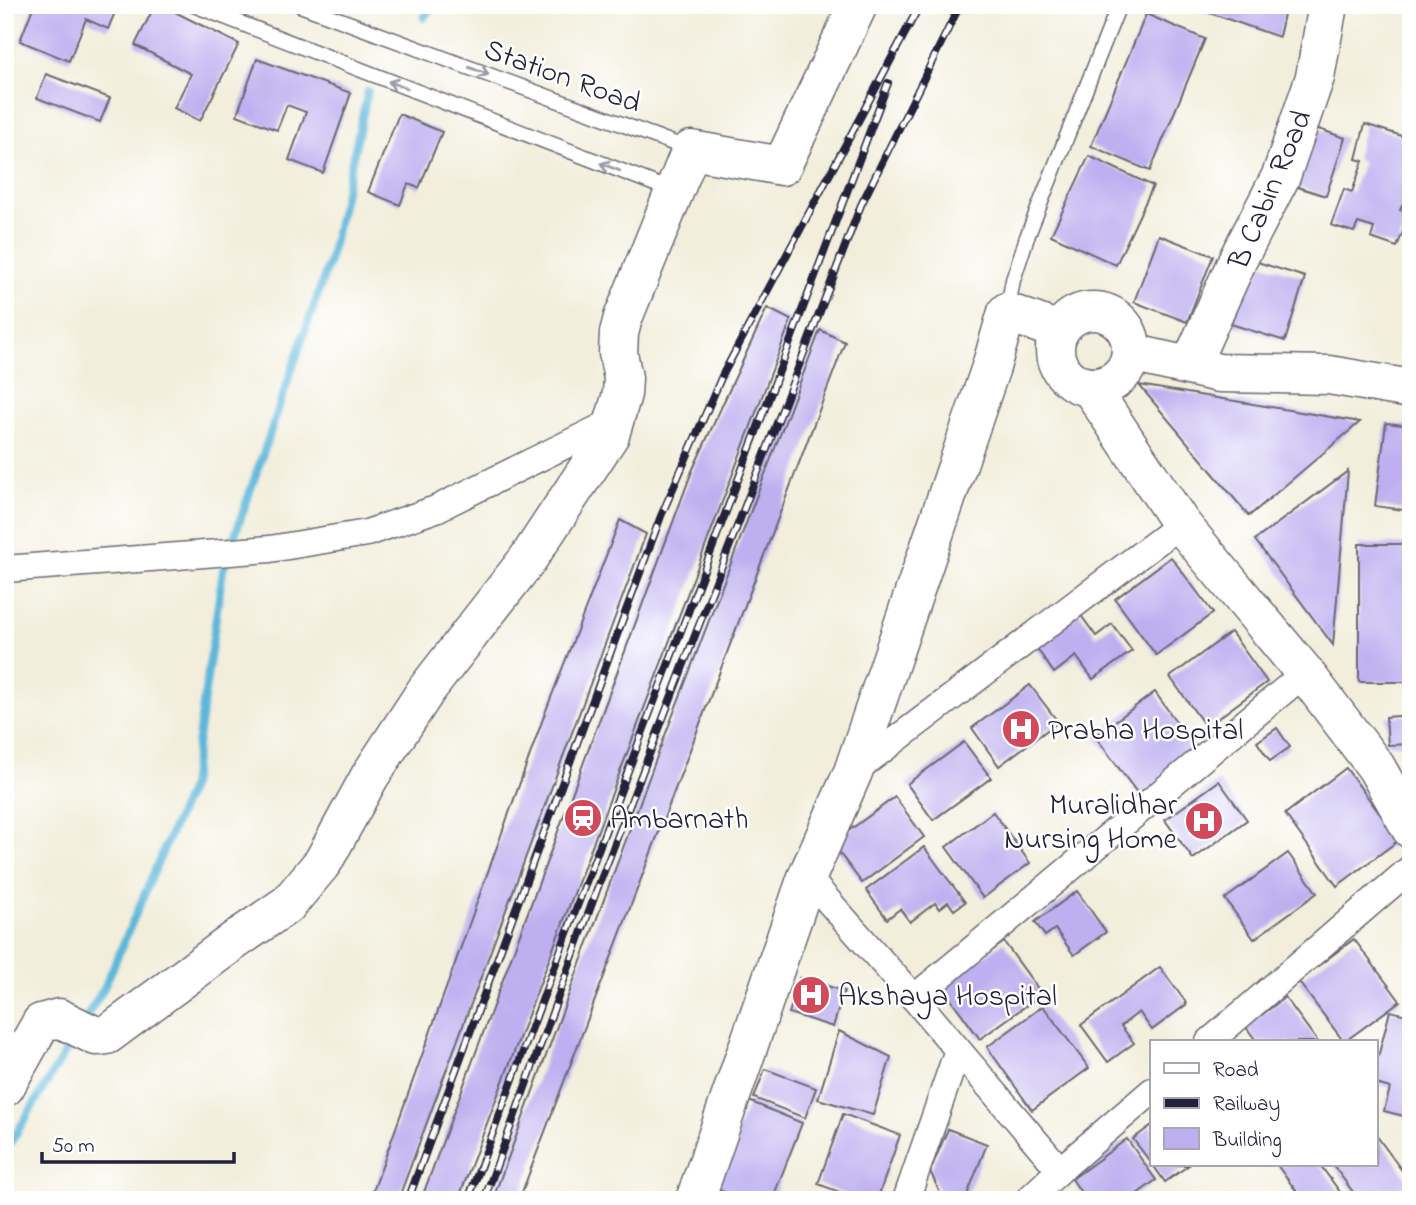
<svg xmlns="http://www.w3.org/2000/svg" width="1416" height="1205" viewBox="0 0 1416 1205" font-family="'Indie Flower',sans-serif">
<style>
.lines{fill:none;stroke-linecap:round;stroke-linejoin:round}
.stream{stroke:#5db7da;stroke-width:8}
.building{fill:#beb0f0}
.lane-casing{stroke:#6b6973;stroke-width:17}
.street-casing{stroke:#6b6973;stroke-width:29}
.secondary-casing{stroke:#6b6973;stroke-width:41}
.lane{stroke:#fff;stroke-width:14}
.street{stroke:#fff;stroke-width:26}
.secondary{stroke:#fff;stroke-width:38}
.rail-casing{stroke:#22223b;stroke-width:8}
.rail{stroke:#fff;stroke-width:5;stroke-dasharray:16;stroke-linecap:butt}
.oneway{stroke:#9c9ca7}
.labels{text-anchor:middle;stroke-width:5;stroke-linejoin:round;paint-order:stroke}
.street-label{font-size:30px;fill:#22223b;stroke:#fff}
.poi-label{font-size:30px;fill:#22223b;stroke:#fff;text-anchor:start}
</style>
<rect width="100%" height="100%" fill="#fff"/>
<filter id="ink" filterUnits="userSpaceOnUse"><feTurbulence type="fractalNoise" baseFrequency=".0143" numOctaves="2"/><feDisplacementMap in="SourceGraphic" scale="14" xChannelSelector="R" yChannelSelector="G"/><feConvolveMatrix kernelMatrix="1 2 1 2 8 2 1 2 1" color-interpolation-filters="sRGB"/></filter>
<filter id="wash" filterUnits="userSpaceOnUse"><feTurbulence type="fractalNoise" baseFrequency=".00686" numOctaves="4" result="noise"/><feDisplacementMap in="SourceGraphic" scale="28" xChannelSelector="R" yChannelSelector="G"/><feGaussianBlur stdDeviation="1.57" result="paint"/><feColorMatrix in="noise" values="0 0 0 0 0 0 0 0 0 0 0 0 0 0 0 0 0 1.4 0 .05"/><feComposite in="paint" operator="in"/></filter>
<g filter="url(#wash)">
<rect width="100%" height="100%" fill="#f2eedb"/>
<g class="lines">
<g class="stream">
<polyline points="424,18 433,5"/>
<polyline points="84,1021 104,988 191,786 223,570 329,262 368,91"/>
<polyline points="5,1152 74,1038"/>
</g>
</g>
<g id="blocks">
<g class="building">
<polygon points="34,5 118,5 108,29 86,19 69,61 20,41"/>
<polygon points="155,5 161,5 239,44 200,121 174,108 191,74 135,45"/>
<polygon points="1187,5 1286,5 1279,37"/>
<polygon points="1146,14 1205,39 1150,171 1091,146"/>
<polygon points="257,59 351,93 323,173 289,160 306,112 287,105 277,130 237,115"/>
<polygon points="46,74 110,98 100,122 37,98"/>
<polygon points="399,114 442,132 419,188 408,184 400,205 368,192"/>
<polygon points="1304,124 1345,138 1326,196 1285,183"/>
<polygon points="1365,124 1411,139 1411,186 1400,210 1410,213 1397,247 1371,238 1374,228 1358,223 1354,232 1331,225 1344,189 1352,192 1363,161 1356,159"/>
<polygon points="1089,156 1153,186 1116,265 1051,235"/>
<polygon points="1159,235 1213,256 1187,322 1134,302"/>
<polygon points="5,255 14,257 6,286 5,286"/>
<polygon points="1251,260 1305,277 1285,341 1231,324"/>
<polygon points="767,308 791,320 458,1200 421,1200 692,471"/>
<polygon points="820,330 845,342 519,1200 502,1200 494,1196 653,767"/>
<polygon points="1139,385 1360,422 1249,516"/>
<polygon points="1386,423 1411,426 1411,511 1375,506"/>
<polygon points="1348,471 1333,645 1255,540"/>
<polygon points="620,520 646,534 398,1200 370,1200 545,713"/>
<rect x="1359" y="544" width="52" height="138"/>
<polygon points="1171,557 1213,613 1156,655 1115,599"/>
<polygon points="1077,610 1096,636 1112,624 1132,651 1093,679 1076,656 1054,673 1033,643"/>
<polygon points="1231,632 1267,682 1206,727 1170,677"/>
<polygon points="1030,685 1058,722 999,766 972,728"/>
<polygon points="1155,692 1200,755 1141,798 1095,736"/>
<polygon points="1411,715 1411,744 1388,745 1386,717"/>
<polygon points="1277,728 1290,747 1270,761 1257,742"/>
<polygon points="964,742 991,778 933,820 907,784"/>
<polygon points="1346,768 1399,840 1337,886 1285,814"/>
<polygon points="1219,781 1247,820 1193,859 1165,820"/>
<polygon points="895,797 924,837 862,883 832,843"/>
<polygon points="993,812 1030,863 983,898 946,847"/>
<polygon points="924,847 965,902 954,910 948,902 939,909 935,903 910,922 900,909 887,919 866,890"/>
<polygon points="1288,853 1317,893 1254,939 1225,899"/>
<polygon points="1077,891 1106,932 1074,955 1055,929 1045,936 1035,922"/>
<polygon points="1354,939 1400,1001 1344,1042 1298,981"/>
<polygon points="1004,942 1042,994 980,1039 942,987"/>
<polygon points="1160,967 1187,1004 1152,1030 1139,1012 1121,1026 1134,1043 1108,1062 1081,1025"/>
<polygon points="800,978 844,991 833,1027 789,1013"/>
<polygon points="1285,997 1318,1042 1257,1042 1246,1027"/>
<polygon points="1043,1006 1089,1068 1032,1110 987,1047"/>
<polygon points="1390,1011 1411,1016 1411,1118 1384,1111 1390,1088 1376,1084 1376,1065"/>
<polygon points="839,1031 891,1057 873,1115 818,1099"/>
<polygon points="765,1069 816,1088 805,1118 754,1098"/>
<polygon points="749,1101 802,1123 772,1200 744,1200 714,1188"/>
<polygon points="843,1114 900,1135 877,1200 861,1200 818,1184"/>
<polygon points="1152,1125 1152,1164 1133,1139"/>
<polygon points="948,1129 987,1144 965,1200 943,1200 930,1171"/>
<polygon points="1376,1135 1411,1183 1411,1200 1359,1200 1333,1165 1376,1165"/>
<polygon points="1127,1139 1156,1180 1129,1200 1086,1200 1072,1179"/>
<polygon points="1153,1165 1189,1165 1165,1182"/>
<polygon points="1277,1165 1320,1165 1346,1200 1303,1200"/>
</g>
</g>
</g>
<g filter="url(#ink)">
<use href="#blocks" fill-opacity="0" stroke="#6b6973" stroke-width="2"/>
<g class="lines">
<defs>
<g id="lane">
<polyline points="194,5 673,191"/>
<polyline points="300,5 689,149"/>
<polyline points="1007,312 1013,280 1027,237 1119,5"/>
</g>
<g id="street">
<polyline points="5,569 270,549 367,533 436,509 614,421"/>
<polyline points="853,772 1181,524"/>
<polyline points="807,877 914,998 1060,1170"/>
<polyline points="914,998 1305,673"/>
<polyline points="1209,1042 1411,868"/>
<polyline points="906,1200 958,1050"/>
<polyline points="1028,1200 1060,1170 1152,1091"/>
</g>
<g id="secondary">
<circle cx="1093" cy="349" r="38"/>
<polyline points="1131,353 1219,373 1329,375 1411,389"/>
<polyline points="1190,366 1238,259 1281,176 1315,77 1328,5"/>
<polyline points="1090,387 1181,524 1305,673 1376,767 1411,829"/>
<polyline points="5,1087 41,1023 59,1018 96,1036 107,1035 234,941 288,904 323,862 370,776 427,689 528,559 610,435 622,394 623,378 618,353 619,333 623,318 691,150 782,166 858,5"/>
<polyline points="695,1200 807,877 853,772 991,367 1007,312 1059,331"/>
</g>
</defs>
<use href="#lane" class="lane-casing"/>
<use href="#street" class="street-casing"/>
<use href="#secondary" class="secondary-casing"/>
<use href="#lane" class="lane"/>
<use href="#street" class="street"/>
<use href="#secondary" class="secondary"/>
<defs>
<g id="rail">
<polyline points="408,1200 661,516 722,376 920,5"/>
<polyline points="468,1200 586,882 888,83"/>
<polyline points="484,1200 598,887 861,205 960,5"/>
</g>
</defs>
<use href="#rail" class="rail-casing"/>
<use href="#rail" class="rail"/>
</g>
<defs><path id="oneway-shaft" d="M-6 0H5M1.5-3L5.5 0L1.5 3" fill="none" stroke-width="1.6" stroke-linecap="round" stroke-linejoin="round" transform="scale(1.75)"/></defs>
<g class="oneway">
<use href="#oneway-shaft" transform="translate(479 71) rotate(20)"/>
<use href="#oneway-shaft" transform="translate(398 85) rotate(-159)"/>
<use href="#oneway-shaft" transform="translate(610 167) rotate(-159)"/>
</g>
</g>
<defs>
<symbol id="hospital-disc" viewBox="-11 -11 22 22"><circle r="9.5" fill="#d1495b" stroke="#fff"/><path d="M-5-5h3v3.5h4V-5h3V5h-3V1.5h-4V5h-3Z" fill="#fff"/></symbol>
<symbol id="station-disc" viewBox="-11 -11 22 22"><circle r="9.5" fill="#d1495b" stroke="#fff"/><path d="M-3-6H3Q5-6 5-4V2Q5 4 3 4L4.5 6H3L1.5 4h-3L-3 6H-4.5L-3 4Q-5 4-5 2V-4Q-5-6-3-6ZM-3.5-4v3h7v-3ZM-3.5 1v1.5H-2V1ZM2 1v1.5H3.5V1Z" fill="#fff"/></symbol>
</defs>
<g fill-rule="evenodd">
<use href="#hospital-disc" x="999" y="707" width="44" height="44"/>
<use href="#station-disc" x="561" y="796" width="44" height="44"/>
<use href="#hospital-disc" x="1182" y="799" width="44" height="44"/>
<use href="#hospital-disc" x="789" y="973" width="44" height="44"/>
</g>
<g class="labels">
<g class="street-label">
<text transform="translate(563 75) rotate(20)" y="10">Station Road</text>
<text transform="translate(1269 189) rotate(-67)" y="10">B Cabin Road</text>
</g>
<g class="poi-label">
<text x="1048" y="739">Prabha Hospital</text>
<text x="1177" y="814" text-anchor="end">Muralidhar<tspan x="1177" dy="34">Nursing Home</tspan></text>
<text x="610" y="828">Ambarnath</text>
<text x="838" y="1005">Akshaya Hospital</text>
</g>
</g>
<rect width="1416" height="1205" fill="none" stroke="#fff" stroke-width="28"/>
<rect x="1150" y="1040" width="228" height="126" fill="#ffffff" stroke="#a7a7b1" stroke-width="2"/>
<rect x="1164" y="1063" width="35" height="10" fill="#ffffff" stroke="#a7a7b1" stroke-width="2"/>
<text x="1213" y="1076" font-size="21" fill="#22223b">Road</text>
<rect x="1164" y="1098" width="35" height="10" fill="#22223b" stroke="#a7a7b1" stroke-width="2"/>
<text x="1213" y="1110" font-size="21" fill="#22223b">Railway</text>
<rect x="1164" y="1128" width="35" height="21" fill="#beb0f0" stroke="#a7a7b1" stroke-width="2"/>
<text x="1213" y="1146" font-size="21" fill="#22223b">Building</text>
<path d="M42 1152v10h192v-10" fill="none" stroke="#22223b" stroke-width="3.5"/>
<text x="52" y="1152" font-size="21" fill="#22223b" stroke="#ffffff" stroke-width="5" paint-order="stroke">50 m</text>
</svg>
